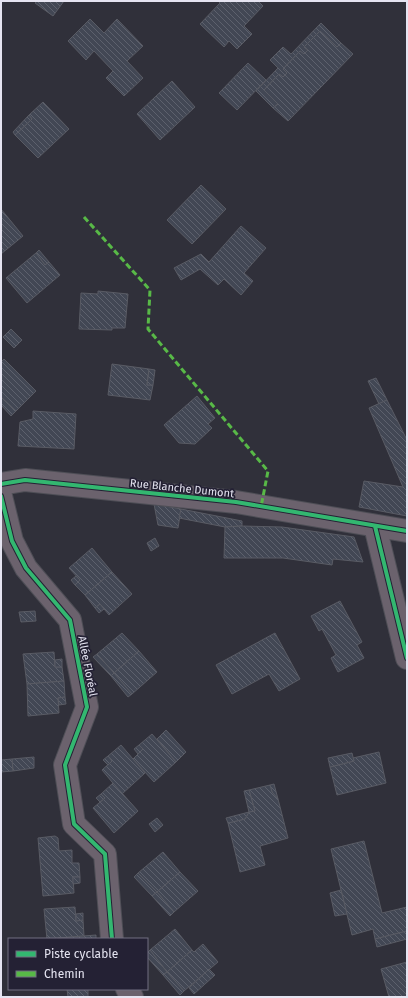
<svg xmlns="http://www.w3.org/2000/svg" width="408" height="998" viewBox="0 0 408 998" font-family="'Fira Sans',sans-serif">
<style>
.building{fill:url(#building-back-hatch);stroke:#595b64}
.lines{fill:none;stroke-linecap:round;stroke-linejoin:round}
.minor-casing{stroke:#4e4e56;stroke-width:24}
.minor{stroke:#6b626d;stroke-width:22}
.quiet{stroke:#58b947;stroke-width:3;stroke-dasharray:6 3;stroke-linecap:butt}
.cycleway-casing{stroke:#242134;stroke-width:6}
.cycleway{stroke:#33b770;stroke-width:4}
.labels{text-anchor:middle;stroke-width:3.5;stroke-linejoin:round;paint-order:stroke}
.street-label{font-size:11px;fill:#e5e4f1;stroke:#242134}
</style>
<defs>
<pattern id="building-back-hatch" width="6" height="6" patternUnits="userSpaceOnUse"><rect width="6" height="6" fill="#424754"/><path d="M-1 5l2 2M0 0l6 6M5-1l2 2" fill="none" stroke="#5d616d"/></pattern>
</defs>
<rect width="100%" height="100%" fill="#30303a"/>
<g class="building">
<polygon points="37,1 64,1 53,16 35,3"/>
<polygon points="218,1 258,1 263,6 244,26 252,34 237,49 229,41 224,47 200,24 220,3"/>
<polygon points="90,19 104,33 117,19 143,46 127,61 143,78 124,96 106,78 113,71 94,51 86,60 68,41"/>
<polygon points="321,23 341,43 337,47 320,31 304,47 308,50 304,54 300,51 283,69 287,73 283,77 279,74 264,90 278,104 273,108 256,91 278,68 270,60 283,47 291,54"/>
<polygon points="320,31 337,47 341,43 353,54 288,121 273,108 278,104 264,90 279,74 283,77 287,73 283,69 300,51 304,54 308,50 304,47"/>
<polygon points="248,63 266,80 237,110 219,93"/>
<polygon points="172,81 195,107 160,140 137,114"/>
<polygon points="43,102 69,129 38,158 15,135 32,119 29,115"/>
<polygon points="29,115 32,119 15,135 13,132"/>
<polygon points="201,185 226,209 192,244 167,220"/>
<polygon points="1,209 23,236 1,254"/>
<polygon points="241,226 266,248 244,273 253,281 241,295 224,279 218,285 200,269 181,280 174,268 201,254 209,262"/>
<polygon points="39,250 49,262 45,265 36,253"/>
<polygon points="36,253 45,265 49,262 60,275 27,303 6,278"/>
<polygon points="98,291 128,294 125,328 112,328 112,330 79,329 81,293 98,294"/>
<polygon points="11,329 22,340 14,348 3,337"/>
<polygon points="4,359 36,391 16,411 1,397 1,362"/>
<polygon points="112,364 149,369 147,385 153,385 150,400 108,395"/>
<polygon points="149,369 155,370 153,385 147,385"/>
<polygon points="376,378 387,400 379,404 368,381"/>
<polygon points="197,396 215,418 208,424 212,428 195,444 179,443 164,425"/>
<polygon points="1,397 16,411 11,416 1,405"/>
<polygon points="387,400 407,440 407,516 359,507 364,481 403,487 369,408"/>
<polygon points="33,411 76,414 74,449 18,446 20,422 33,419"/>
<polygon points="154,504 181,509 178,528 158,525"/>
<polygon points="181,509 242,521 242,526 225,527 179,518"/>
<polygon points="242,526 282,527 354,537 363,562 333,559 332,565 283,558 224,558 225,527"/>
<polygon points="155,538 159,546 151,551 147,543"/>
<polygon points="92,548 112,572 85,595 75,585 80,580 69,568"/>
<polygon points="112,572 132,594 109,615 100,604 95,608 85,595"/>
<polygon points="76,576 80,580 75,585 71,580"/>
<polygon points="340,601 362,642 357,645 364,658 338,672 331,658 336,655 322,629 319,631 311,616"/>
<polygon points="100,604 104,609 99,613 95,608"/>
<polygon points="35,611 36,621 21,622 19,612"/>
<polygon points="122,633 139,651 114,673 97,654"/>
<polygon points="275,633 300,679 279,691 269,674 232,694 216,665"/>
<polygon points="139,651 157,672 132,694 114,673"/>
<polygon points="54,652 55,667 62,667 64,681 27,684 23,654"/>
<polygon points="97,654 114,673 111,676 93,657"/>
<polygon points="62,659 62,667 55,667 55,660"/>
<polygon points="114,673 132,694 128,697 111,676"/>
<polygon points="64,681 65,697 58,698 59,713 28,716 27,684"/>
<polygon points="65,697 66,704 59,705 58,698"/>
<polygon points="166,730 186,752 176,762 157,739"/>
<polygon points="152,734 176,762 154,782 133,759 143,749 139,745"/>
<polygon points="121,745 145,773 122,794 102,770 112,761 108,756"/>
<polygon points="139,745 143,749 138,754 134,749"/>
<polygon points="379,752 386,783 337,795 330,767 354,761 353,758"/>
<polygon points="352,753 354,761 330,767 328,758"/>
<polygon points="108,756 112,761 108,765 103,760"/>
<polygon points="34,757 34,768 13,771 12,759"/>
<polygon points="12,759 13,771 1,772 1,760"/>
<polygon points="113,783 138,811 114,833 93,808 105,798 101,794"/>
<polygon points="274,784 278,799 272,792 270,785"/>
<polygon points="270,785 272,792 278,799 288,838 260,846 265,865 240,872 228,823 245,819 249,812 255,811 249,790"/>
<polygon points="249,790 255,811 249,812 244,791"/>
<polygon points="101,794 105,798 100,802 96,798"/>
<polygon points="249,812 245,819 228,823 226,818"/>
<polygon points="157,818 163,825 155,832 149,824"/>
<polygon points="55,836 58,838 59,851 72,850 72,863 79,863 80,877 73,877 74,893 43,896 38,838"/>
<polygon points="364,841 382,913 407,907 407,931 375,939 373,929 352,935 331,849"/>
<polygon points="163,852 180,872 157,892 138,873"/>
<polygon points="180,872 198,891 174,912 157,892"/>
<polygon points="138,873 157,892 152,896 134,877"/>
<polygon points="73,877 80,877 80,883 73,884"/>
<polygon points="341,890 347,914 335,916 330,893"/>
<polygon points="157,892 174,912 170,916 152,896"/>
<polygon points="75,907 76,921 83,920 84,936 47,939 44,909"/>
<polygon points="83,913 83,920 76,921 76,914"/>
<polygon points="175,929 192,950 167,972 150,950"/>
<polygon points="407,931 407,939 377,947 375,939"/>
<polygon points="96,935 96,939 58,939 58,938"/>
<polygon points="203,944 218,962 184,991 167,972 192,950 194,952"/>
<polygon points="150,950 167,972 163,975 147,957 147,953"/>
<polygon points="407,962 407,997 389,997 381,969"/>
<polygon points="209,969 215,975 194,994 189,988"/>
<polygon points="167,972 184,991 180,995 163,975"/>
<polygon points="67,989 88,989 88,997 68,997"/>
</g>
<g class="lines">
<defs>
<g id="minor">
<polyline points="1,484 25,480 236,502 407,531"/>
<polyline points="1,496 12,541 26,568 70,620 87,707 65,765 74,824 105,854 112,939"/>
<polyline points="375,526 407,658"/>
<polyline points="127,989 132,997"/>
</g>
</defs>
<use href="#minor" class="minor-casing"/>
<use href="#minor" class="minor"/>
<polyline class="quiet" points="84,217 150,290 148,329 268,471 261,507"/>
<defs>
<g id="cycleway">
<polyline points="1,484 25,480 236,502 407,531"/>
<polyline points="1,496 12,541 26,568 70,620 87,707 65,765 74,824 105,854 112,939"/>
<polyline points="375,526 407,658"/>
</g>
</defs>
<use href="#cycleway" class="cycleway-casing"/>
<use href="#cycleway" class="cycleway"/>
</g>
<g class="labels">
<g class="street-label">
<text transform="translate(182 488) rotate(6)" y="4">Rue Blanche Dumont</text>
<text transform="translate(88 666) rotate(79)" y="4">Allée Floréal</text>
</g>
</g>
<rect width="408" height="998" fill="none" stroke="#e5e4f1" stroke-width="4"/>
<rect x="8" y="938" width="140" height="52" fill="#242134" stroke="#716f80"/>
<rect x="16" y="951" width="20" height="6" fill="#33b770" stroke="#716f80"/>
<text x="44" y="958" font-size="12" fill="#e5e4f1">Piste cyclable</text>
<rect x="16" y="971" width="20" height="6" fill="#58b947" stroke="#716f80"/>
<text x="44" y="978" font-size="12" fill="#e5e4f1">Chemin</text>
</svg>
